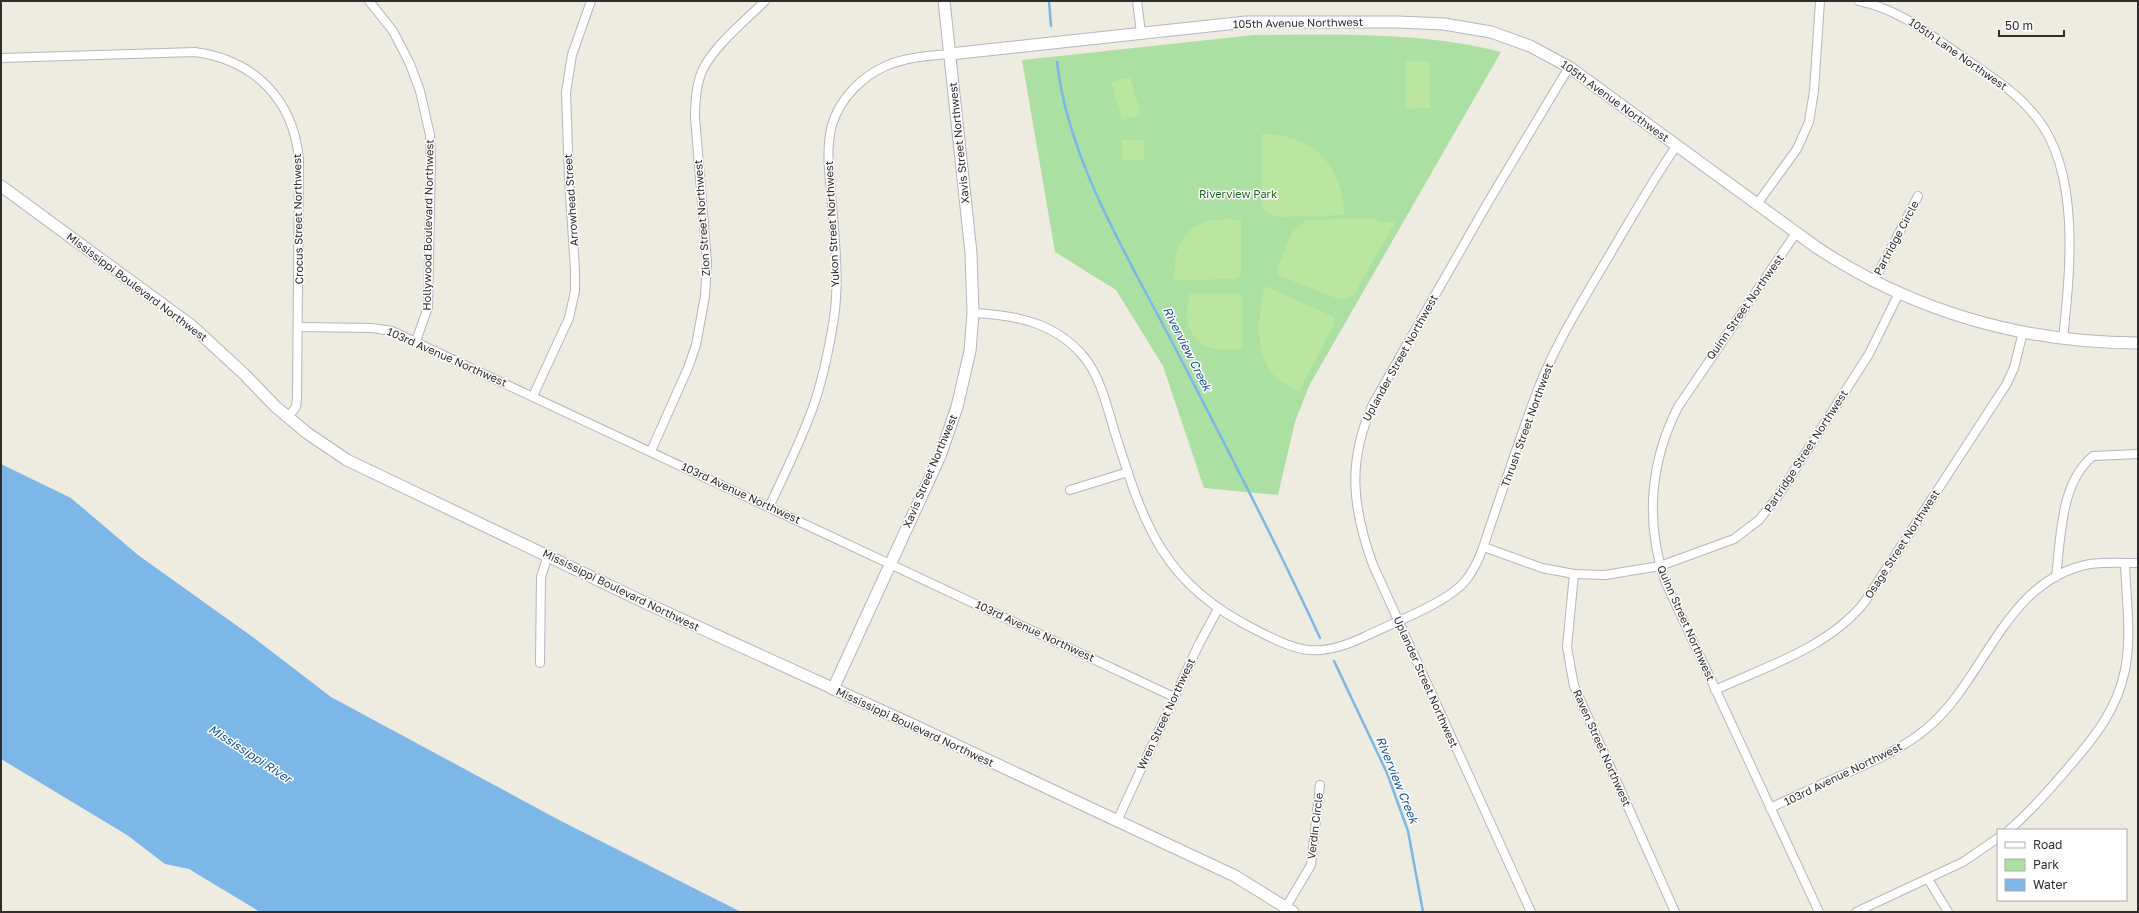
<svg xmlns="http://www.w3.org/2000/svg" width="2139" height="913" viewBox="0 0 2139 913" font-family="'Golos Text',sans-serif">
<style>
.green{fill:#ace0a2}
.pitch{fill:#bbe69f}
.water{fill:#7db7e7}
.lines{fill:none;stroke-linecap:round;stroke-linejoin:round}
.stream{stroke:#7db7e7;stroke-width:2.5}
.street-casing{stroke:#b4b5bf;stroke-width:10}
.secondary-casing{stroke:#b4b5bf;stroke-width:13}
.street{stroke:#fff;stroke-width:8}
.secondary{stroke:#fff;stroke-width:11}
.labels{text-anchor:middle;stroke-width:3;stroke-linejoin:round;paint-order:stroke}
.street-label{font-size:11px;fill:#2d2d2d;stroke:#fff}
.park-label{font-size:11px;fill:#226721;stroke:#fff}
.water-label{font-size:12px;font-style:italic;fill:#175497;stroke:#fff}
</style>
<rect width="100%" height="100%" fill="#eeebe1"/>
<path class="green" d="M1254 35C1336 35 1421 31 1501 52L1309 386 1295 422 1278 495 1204 488 1163 366 1116 290 1055 252 1022 60Z"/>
<g class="pitch">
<polygon points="1406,61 1429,61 1430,108 1406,109"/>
<polygon points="1130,77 1141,115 1122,120 1111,82"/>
<path d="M1262 134C1312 134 1343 165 1344 215L1278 217 1269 214 1262 209Z"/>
<rect x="1122" y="140" width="22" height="20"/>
<polygon points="1376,218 1378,222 1395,222 1353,296 1341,300 1278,275 1277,270 1291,233 1306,220"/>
<path d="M1225 219 1241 220V274L1237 279 1174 280C1174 243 1185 221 1225 219Z"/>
<path d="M1265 286 1334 317 1335 323 1299 391C1292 387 1284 384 1278 379 1252 357 1258 314 1265 286Z"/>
<path d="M1237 293 1242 298V349C1232 350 1219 351 1208 347 1186 338 1184 314 1190 294Z"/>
</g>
<polygon class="water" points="1,464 71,498 138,555 254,638 331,697 561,821 741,912 260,912 189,869 165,864 127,835 1,759"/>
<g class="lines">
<g class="stream">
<polyline points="1049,1 1051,26"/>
<path d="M1057 62C1068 159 1125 252 1170 338 1221 437 1273 536 1320 638"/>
<polyline points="1334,661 1387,773 1408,831 1423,912"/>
</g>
<defs>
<g id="street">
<polyline points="369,1 393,31 410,64 420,91 430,135 431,161 428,307 416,341"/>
<polyline points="1137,1 1141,33"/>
<path d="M1859 1C1898 9 1928 33 1960 55 1987 74 2016 91 2037 118 2081 174 2070 272 2063 339"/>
<path d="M1 58 195 52C254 60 293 99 299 159L297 398 296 407 288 417"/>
<polyline points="1757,204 1797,149 1809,122 1814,91 1820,1"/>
<path d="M1796 233 1678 407C1650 462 1645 522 1665 581L1819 912"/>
<polyline points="1874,281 1918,196"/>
<path d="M973 313C1015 315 1055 322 1084 357 1101 378 1107 407 1115 433 1145 528 1163 584 1258 631 1301 653 1319 658 1364 637 1392 623 1448 603 1466 580 1481 561 1486 537 1494 515 1508 474 1522 432 1537 392 1554 347 1579 307 1603 266 1627 226 1650 184 1677 145"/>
<polyline points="299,327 372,328 392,331 1174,697"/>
<polyline points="533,396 569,318 575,291 575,270 569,179 566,92 572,55 591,1"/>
<path d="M651 451 688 368 696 345 705 296 707 262 695 117C695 101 696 84 703 69 715 45 746 20 765 1"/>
<polyline points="1070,490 1128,472"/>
<path d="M769 507C784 475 800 443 812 410 823 380 829 349 834 318 840 277 834 233 831 192 829 170 826 147 832 125 840 98 862 76 888 65 907 57 930 56 950 54"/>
<polyline points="1484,547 1542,568 1574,574 1605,575 1660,566 1734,539 1759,520 1778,496 1869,354 1899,293"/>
<polyline points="1574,574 1567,647 1574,686 1675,912"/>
<path d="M2056 577C2061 537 2060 483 2093 456L2138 454"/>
<polyline points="540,663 541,577 548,555"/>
<path d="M1715 690C1767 666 1827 648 1864 603L2006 385 2014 368 2023 332"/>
<path d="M1770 808C1796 796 1821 784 1847 773 1875 760 1902 749 1926 729 1986 680 2004 580 2090 564 2105 562 2122 563 2138 563"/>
<polyline points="1117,821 1199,644 1218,609"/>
<path d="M2009 830C2031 811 2049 790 2068 768 2094 738 2117 710 2125 670 2132 636 2126 598 2125 563"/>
<polyline points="1928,879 1948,912"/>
<polyline points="1286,907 1311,865 1320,785"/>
<path d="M1531 912 1373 565C1352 507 1347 461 1373 404L1487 204 1569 67"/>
<polyline points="1856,912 1963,862 1998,838"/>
</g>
<g id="secondary">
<path d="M950 54 1246 22H1398L1444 24 1491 32 1530 46 1569 67 1816 247C1912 311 2023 343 2138 343"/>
<polyline points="1,186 192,326 244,374 276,407 307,433 347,460 650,605 911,724 1235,876 1293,912"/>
<polyline points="833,689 940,456 957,407 970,351 973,313 971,253 944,1"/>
</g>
</defs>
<use href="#street" class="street-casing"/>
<use href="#secondary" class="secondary-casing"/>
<use href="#street" class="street"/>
<use href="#secondary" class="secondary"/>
</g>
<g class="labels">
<g class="street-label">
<text transform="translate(1298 23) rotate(-1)" y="4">105th Avenue Northwest</text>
<text transform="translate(1958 54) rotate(35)" y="4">105th Lane Northwest</text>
<text transform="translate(1615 101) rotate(36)" y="4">105th Avenue Northwest</text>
<text transform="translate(959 143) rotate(-96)" y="4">Xavis Street Northwest</text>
<text transform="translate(571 200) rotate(-94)" y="4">Arrowhead Street</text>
<text transform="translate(702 218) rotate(-94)" y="4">Zion Street Northwest</text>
<text transform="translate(298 219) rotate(-91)" y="4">Crocus Street Northwest</text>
<text transform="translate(832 224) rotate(-93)" y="4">Yukon Street Northwest</text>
<text transform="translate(428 225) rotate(-89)" y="4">Hollywood Boulevard Northwest</text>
<text transform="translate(1896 238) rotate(-62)" y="4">Partridge Circle</text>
<text transform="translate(137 287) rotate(37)" y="4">Mississippi Boulevard Northwest</text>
<text transform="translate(1745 307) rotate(-55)" y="4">Quinn Street Northwest</text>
<text transform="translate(447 357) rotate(24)" y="4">103rd Avenue Northwest</text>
<text transform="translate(1400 358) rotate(-61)" y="4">Uplander Street Northwest</text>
<text transform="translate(1527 425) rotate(-70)" y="4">Thrush Street Northwest</text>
<text transform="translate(1806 451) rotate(-57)" y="4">Partridge Street Northwest</text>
<text transform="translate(930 471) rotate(-67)" y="4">Xavis Street Northwest</text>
<text transform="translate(741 493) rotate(25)" y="4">103rd Avenue Northwest</text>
<text transform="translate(1902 544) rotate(-57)" y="4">Osage Street Northwest</text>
<text transform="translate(621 590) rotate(26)" y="4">Mississippi Boulevard Northwest</text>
<text transform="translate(1686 623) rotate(66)" y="4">Quinn Street Northwest</text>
<text transform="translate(1035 631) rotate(25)" y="4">103rd Avenue Northwest</text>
<text transform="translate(1426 682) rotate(66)" y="4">Uplander Street Northwest</text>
<text transform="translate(1166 714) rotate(-65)" y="4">Wren Street Northwest</text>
<text transform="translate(915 727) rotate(25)" y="4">Mississippi Boulevard Northwest</text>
<text transform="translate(1602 748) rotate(66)" y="4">Raven Street Northwest</text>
<text transform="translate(1843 774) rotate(-26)" y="4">103rd Avenue Northwest</text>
<text transform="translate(1315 826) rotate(-83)" y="4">Verdin Circle</text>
</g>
<g class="park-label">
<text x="1238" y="198">Riverview Park</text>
</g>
<g class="water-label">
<text transform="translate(1187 349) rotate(63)" y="4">Riverview Creek</text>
<text transform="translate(250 754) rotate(33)" y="4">Mississippi River</text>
<text transform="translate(1397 780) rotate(68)" y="4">Riverview Creek</text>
</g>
</g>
<rect width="2139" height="913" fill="none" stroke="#2d2d2d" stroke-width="4"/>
<rect x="1997" y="829" width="130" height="72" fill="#ffffff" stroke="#ababab"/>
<rect x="2005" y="842" width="20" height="6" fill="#ffffff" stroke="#ababab"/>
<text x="2033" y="849" font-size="12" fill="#2d2d2d">Road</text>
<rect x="2005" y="859" width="20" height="12" fill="#ace0a2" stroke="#ababab"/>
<text x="2033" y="869" font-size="12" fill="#2d2d2d">Park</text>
<rect x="2005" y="879" width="20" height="12" fill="#7db7e7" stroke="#ababab"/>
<text x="2033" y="889" font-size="12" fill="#2d2d2d">Water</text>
<path d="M1999 30v6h65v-6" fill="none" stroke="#2d2d2d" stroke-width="2"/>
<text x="2005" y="30" font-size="12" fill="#2d2d2d" stroke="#ffffff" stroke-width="3" paint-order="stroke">50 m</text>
</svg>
